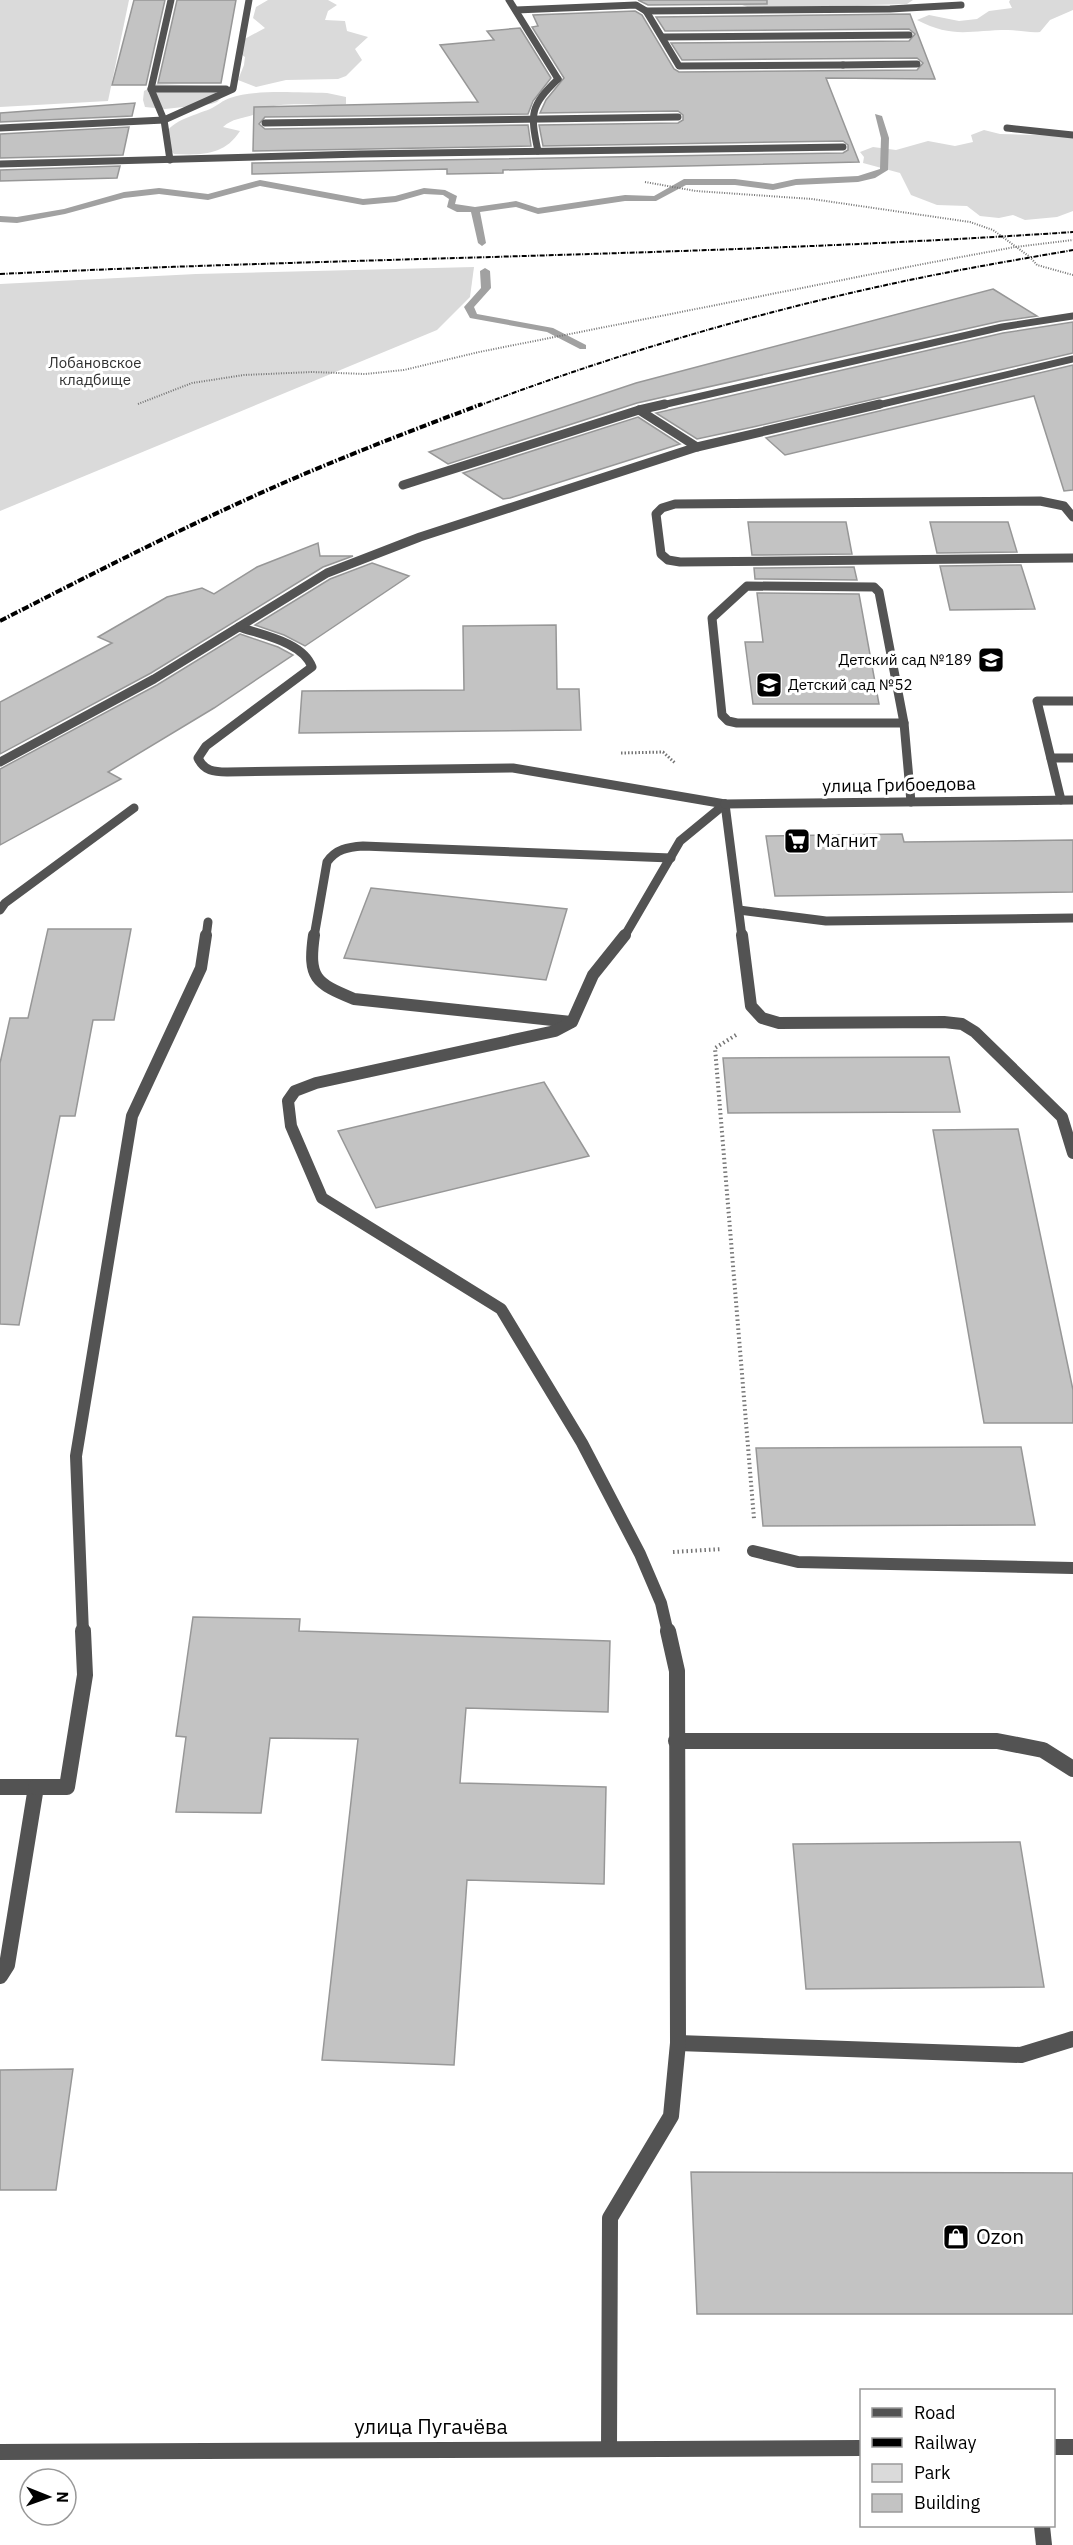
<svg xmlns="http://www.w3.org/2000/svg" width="1073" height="2545" viewBox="0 0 1073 2545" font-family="'IBM Plex Sans',sans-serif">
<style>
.green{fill:#dadada}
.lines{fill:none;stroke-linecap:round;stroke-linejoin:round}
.stream{fill:#a1a1a1;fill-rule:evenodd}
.building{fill:#c3c3c3;stroke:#979797;stroke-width:1.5}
.path-far2{stroke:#757575;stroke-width:2;stroke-dasharray:1 1.5;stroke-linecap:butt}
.path-far1{stroke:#757575;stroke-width:3;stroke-dasharray:1.5 2;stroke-linecap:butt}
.path{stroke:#757575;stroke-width:4;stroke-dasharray:1.5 3;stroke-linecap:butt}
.service-far3{stroke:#535353;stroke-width:7}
.service-far2{stroke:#535353;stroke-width:9}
.service-far1{stroke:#535353;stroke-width:12}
.service{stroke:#535353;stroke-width:16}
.minor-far1{stroke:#535353;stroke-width:7}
.minor{stroke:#535353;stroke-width:9}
.tertiary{stroke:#535353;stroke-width:16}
.rail-far1{stroke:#000;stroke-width:2;stroke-dasharray:5 1.5 1 1.5;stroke-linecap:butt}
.rail{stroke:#000;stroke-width:4;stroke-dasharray:7 2 1.5 2;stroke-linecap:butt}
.labels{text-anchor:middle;stroke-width:6;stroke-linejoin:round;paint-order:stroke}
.far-park-label{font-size:15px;fill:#313131;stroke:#fff}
.far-poi-label{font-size:15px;fill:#000;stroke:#fff;text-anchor:end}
.street-label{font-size:18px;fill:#000;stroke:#fff}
.poi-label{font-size:18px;fill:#000;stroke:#fff;text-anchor:start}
.near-poi-label{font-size:21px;fill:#000;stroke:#fff;text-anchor:start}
.near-street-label{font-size:21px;fill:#000;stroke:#fff}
</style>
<rect width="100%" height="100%" fill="#fff"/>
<g class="green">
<polygon points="0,0 129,0 108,101 0,107"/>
<polygon points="268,0 328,0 337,5 328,11 325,20 345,21 347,31 368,37 355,49 362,60 346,76 338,79 286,80 256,87 238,80 244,65 245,57 238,52 239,42 265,28 253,18 256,7"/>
<polygon points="729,0 913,0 907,4 750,8"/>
<path d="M1010 0H1073V10L1050 20 1040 32C1029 33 1019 30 1008 30 970 30 953 39 917 20L929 15 959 21 977 19 989 11 1012 8 1009 2Z"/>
<polygon points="157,84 204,86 223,96 217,102 211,104 165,109 145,107 143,100 144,91"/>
<path d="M327 93 346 97V104C323 107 281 100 261 110 258 111 256 114 253 115 241 119 233 118 223 127L240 131C224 156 201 155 174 154 147 126 191 117 210 109 217 106 223 100 230 98 255 89 299 93 327 93Z"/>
<polygon points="984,130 1000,134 1073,136 1073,211 1057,217 1025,220 1013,215 999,218 980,216 967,206 937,205 911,195 900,173 863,163 864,157 860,152 873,147 896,150 928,141 955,146 973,142 971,135"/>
<polygon points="474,267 470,297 437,330 0,511 0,284 196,274"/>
</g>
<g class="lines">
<g class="stream">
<polygon points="875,114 882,116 889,138 888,170 875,178 858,182 796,185 773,190 735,185 686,185 656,201 625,201 538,214 516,207 480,212 486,243 482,246 478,243 471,212 457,212 447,207 449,199 443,195 424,194 396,202 363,205 260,186 208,200 159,194 124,198 65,214 17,223 0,222 0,216 17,217 64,209 124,192 159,188 208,194 260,180 363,199 395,196 424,188 445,190 457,196 455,204 475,207 516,201 538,208 625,195 654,196 684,179 735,179 773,184 796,179 858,176 880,169 881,138"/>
<polygon points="485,268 490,271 491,288 474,307 477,314 553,328 586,345 586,349 580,349 547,332 470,318 464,307 481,288 480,271"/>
</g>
</g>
<g class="building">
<polygon points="134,0 165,0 146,85 112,85"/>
<polygon points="177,0 236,0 221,83 158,83"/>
<polygon points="638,0 767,0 767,4 648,5"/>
<polygon points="635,11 642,15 674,69 679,72 917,70 923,63 917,58 682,60 671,43 909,41 915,34 909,29 665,31 656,17 910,14 935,79 826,78 859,162 503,170 503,173 447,174 447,169 252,174 252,163 843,153 848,150 848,145 843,141 543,146 539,125 678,123 683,120 683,115 678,111 540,113 546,100 564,78 532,27 538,26 533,15"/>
<polygon points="520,28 551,78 533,101 528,114 265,117 259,124 265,129 528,125 531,146 253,151 254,107 478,102 440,45 494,40 487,31"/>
<polygon points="135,103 132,116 0,122 0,113"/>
<polygon points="129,127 123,155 0,158 0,134"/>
<polygon points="120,166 117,178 0,181 0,170"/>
<polygon points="993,289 1037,316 1001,321 637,403 448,464 429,452 636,383"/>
<polygon points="1073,322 1073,353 753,427 697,439 656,413 1003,333"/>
<polygon points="1073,365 1073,490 1064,491 1034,396 785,455 766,438"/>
<polygon points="638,417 680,444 510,498 503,499 463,473"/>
<polygon points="748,522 846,522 852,554 752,555"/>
<polygon points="930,522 1008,522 1017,552 937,553"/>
<polygon points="318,543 320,556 353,556 323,567 151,673 0,754 0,702 112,643 98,637 167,597 202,588 214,594 257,567"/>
<polygon points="372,563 409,576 305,646 284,635 255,625 330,579"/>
<polygon points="1021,565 1035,609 950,610 940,566"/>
<polygon points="854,567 857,580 755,579 754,568"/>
<polygon points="757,593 859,594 879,704 753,704 745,642 763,642"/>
<polygon points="556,625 557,689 579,689 581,730 299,733 302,691 464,690 463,626"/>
<polygon points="240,634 278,647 293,655 214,708 108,772 121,779 0,845 0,769 157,685"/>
<polygon points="902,834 904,842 1073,840 1073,892 775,896 766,836"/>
<polygon points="371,888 567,909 546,980 344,958"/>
<polygon points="48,929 131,929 114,1020 93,1020 75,1116 60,1116 19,1325 0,1324 0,1063 10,1018 28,1018"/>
<polygon points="949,1057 960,1112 728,1113 723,1058"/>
<polygon points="544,1082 589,1156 376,1208 338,1131"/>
<polygon points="1018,1129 1073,1390 1073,1423 984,1423 933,1130"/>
<polygon points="1021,1447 1035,1525 763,1526 756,1448"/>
<polygon points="193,1617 300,1619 299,1631 610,1641 608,1712 466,1708 460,1783 606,1787 604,1884 467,1880 454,2065 322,2060 358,1739 270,1738 261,1813 176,1812 186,1737 176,1736"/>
<polygon points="1020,1842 1044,1987 806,1989 793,1844"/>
<polygon points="73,2069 56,2190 0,2190 0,2070"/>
<polygon points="691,2172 1073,2173 1073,2314 697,2314"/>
</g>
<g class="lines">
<g class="path-far2">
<polyline points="645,182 696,191 812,199 970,222 993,230 1030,257 1037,265 1073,275"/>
<polyline points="138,404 192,383 244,375 312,372 365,374 404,370 479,352 923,264 1015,247 1073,240"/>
</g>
<polyline class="path-far1" points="621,753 663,752 675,763"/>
<g class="path">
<polyline points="736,1035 715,1048 754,1519"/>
<polyline points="673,1552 722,1549"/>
</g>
<g class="service-far3">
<polyline points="646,11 890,9 961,5"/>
<polyline points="663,37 909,35"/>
<polyline points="843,65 917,64"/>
<polyline points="151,89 226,89"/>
<polyline points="265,123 678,117"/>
<polyline points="0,128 164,120 233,89 249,0"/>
<polyline points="1007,128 1073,135"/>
<path d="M538 151C530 113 530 106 558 79"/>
<polyline points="170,160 164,120 151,89 171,0"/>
<polyline points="0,164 360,154 843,147"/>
<polyline points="658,406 1002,327 1073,316"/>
<polyline points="874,406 1073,359"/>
</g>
<g class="service-far2">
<polyline points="639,410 697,447"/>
<polyline points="403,485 639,410 665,404"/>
<polyline points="1073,517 1064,506 1040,501 675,504 662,508 656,514 661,554 668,560 680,562 1073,558"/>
<polygon points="747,586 874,587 879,592 904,723 737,723 728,721 722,715 712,618"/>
<path d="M239 627C262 635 303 642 312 667L206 746 198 758C204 771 214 772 227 772L513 768 725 804"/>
<polyline points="904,723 911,802"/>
<polyline points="1051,758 1073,758"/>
<polyline points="0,762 154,679 327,573 420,537 697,447 880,404"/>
<polyline points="1061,800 1037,701 1073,701"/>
<polyline points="725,804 742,937"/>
<polyline points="0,910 5,903 134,808"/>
<polyline points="739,910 826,921 1073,918"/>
<polyline points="206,937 208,922"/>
<path d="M314 937 327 862C336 849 348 847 363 846L671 858"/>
<polyline points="624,937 680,841 725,804"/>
</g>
<g class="service-far1">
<path d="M314 935C308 978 315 983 354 999L571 1022"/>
<polyline points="625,935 593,975 572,1022 555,1031 316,1083 295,1091 288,1101 291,1126 322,1198 501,1309 582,1443 640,1554 661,1603 668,1633"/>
<polyline points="742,935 751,1006 762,1018 779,1023 944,1022 962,1024 975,1032 1062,1117 1073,1153"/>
<polyline points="753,1551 798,1562 1073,1568"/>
<polyline points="83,1633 76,1456 132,1116 201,968 206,935"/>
</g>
<g class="service">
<polyline points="676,1741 997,1741 1043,1750 1073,1769"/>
<polyline points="0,1787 36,1787 7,1965 0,1976"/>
<polyline points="36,1787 67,1787 85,1675 83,1631"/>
<polyline points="678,2043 1021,2055 1073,2039"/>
<polyline points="609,2449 610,2218 671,2116 678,2043 677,1671 668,1631"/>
<polyline points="1042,2526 1044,2545"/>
</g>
<g class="minor-far1">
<polyline points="509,0 558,79"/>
<polyline points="516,10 636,5 646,11 679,66 843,65"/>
</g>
<polyline class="minor" points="725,804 1073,800"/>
<g class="tertiary">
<polyline points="1054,2447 1073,2447"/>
<polyline points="0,2452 862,2448"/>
</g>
<g class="rail-far1">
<path d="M0 274C358 257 716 256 1073 232"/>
<path d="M478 406C626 350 779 306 934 275 980 266 1027 258 1073 250"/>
</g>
<path class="rail" d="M0 621C84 578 168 535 254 496 329 462 405 433 482 404"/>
</g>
<defs>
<symbol id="school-square" viewBox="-11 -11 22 22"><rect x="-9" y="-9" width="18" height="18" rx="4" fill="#000" stroke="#fff"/><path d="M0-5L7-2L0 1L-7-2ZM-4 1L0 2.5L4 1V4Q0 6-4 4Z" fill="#fff"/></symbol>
<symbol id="supermarket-square" viewBox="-11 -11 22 22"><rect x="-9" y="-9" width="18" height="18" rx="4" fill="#000" stroke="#fff"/><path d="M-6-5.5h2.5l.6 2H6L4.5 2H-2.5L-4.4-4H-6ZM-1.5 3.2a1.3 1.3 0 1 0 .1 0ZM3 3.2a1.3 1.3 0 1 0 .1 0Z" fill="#fff"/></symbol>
<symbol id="shop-square" viewBox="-11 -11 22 22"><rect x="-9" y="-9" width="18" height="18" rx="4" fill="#000" stroke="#fff"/><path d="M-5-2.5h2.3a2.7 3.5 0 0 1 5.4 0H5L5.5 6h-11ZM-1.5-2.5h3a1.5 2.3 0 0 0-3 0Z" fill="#fff"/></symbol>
</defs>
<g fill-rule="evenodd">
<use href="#school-square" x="976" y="645" width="30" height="30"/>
<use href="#school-square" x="754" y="670" width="30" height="30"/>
<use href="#supermarket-square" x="782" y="826" width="30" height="30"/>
<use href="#shop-square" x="941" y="2222" width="30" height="30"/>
</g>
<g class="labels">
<g class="far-park-label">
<text x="95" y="368">Лобановское<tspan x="95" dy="17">кладбище</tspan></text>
</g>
<g class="far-poi-label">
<text x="972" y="665">Детский сад №189</text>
<text x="788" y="690" text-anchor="start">Детский сад №52</text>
</g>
<g class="street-label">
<text transform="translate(899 785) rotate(-1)" y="6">улица Грибоедова</text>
</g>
<g class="poi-label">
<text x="816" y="847">Магнит</text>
</g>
<g class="near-poi-label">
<text x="976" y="2244">Ozon</text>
</g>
<g class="near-street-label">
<text x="431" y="2434">улица Пугачёва</text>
</g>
</g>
<rect x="860" y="2389" width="195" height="138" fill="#ffffff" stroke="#999999" stroke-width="1.5"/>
<rect x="872" y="2408" width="30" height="9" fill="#535353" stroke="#999999" stroke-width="1.5"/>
<text x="914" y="2419" font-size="18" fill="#000000">Road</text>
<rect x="872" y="2438" width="30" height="9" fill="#000000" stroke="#999999" stroke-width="1.5"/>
<text x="914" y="2449" font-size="18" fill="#000000">Railway</text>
<rect x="872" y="2464" width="30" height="18" fill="#dadada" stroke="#999999" stroke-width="1.5"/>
<text x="914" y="2479" font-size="18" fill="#000000">Park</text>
<rect x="872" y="2494" width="30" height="18" fill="#c3c3c3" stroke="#999999" stroke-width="1.5"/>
<text x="914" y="2509" font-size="18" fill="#000000">Building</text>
<g transform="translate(48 2497) rotate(91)"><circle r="28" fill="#ffffff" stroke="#999999" stroke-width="1.5"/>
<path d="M0-4.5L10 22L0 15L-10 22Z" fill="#000000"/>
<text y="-9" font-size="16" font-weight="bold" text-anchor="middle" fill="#000000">N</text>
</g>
</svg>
